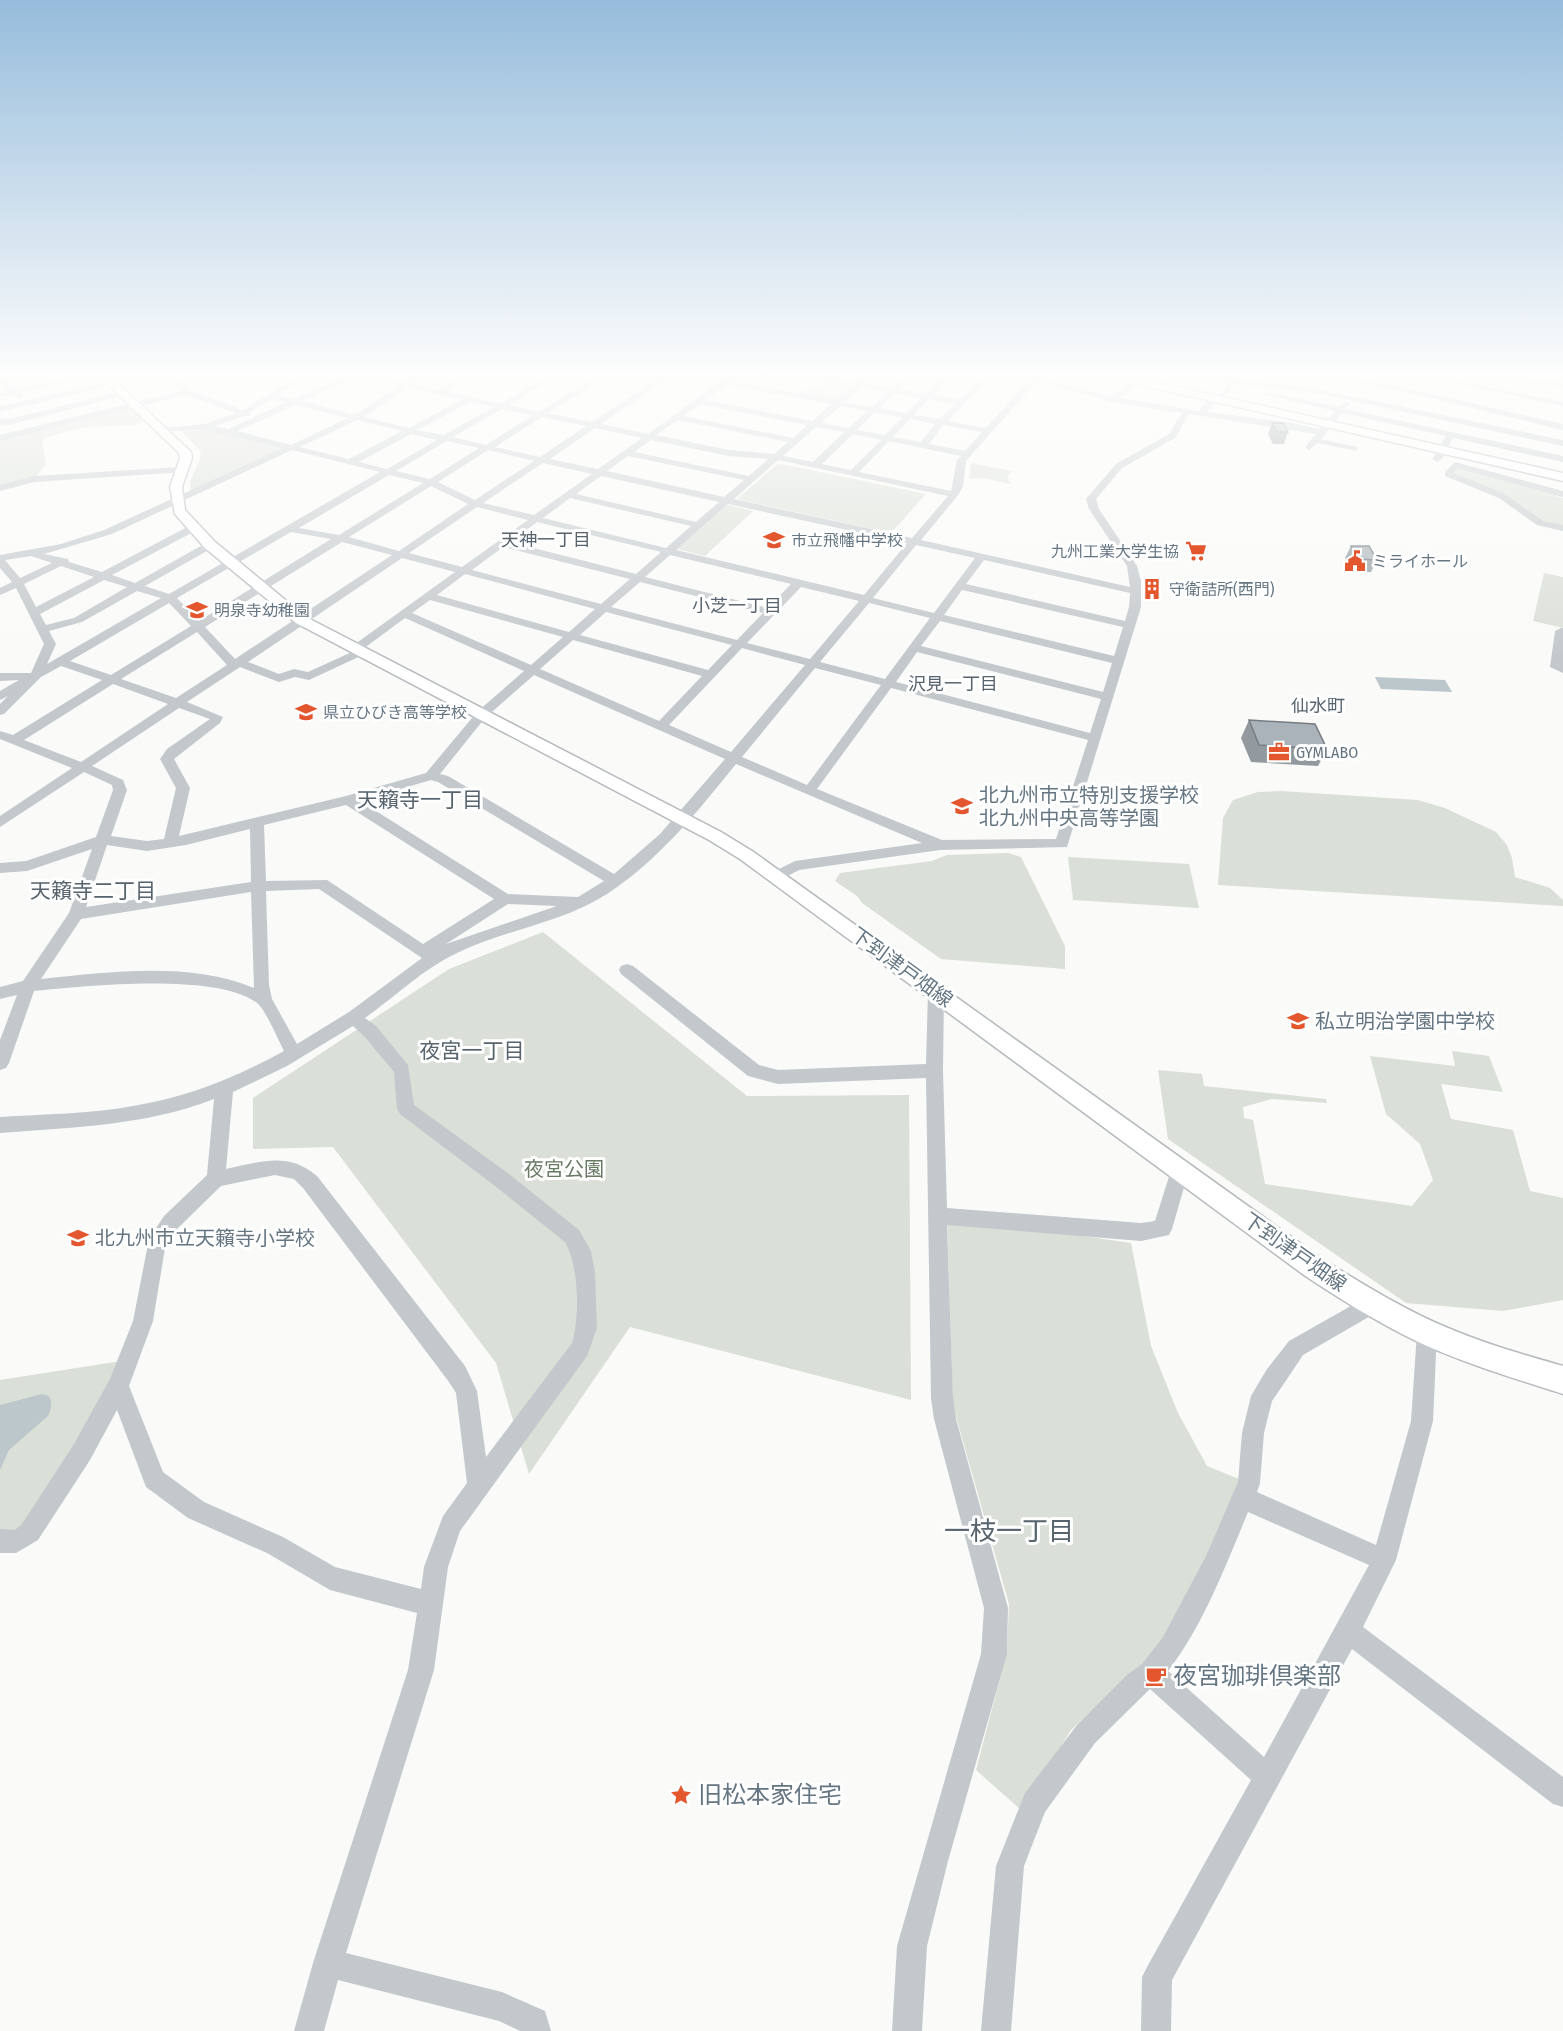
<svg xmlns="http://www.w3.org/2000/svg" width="1563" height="2031" viewBox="0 0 1563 2031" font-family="'Fira Sans Condensed','Noto Sans JP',sans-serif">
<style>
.green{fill:#dadfd7}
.water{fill:#bbc7cb}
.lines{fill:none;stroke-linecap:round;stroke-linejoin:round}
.major-casing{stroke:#b5babe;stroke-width:3}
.highway-casing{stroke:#b4b9bd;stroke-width:3}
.minor{fill:#c3c8cc;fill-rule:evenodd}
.major{fill:#fff;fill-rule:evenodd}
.highway{fill:#fff;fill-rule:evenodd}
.wall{fill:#929a9f}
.building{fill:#aab3b9;stroke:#777d82;stroke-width:1.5}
.labels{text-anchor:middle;stroke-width:6;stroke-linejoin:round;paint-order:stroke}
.far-poi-label{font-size:16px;fill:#657683;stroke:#fff;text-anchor:start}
.far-neighbourhood-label{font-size:18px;fill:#57646e;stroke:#fff}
.far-quarter-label{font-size:18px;fill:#57646e;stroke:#fff}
.poi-label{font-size:20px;fill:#657683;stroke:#fff;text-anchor:start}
.street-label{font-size:20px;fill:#657683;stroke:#fff}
.park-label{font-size:20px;fill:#687a64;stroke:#fff}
.neighbourhood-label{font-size:21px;fill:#57646e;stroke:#fff}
.near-poi-label{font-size:24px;fill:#657683;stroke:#fff;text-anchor:start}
.near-neighbourhood-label{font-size:26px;fill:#57646e;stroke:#fff}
</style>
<rect width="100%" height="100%" fill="#fafaf8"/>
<g class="green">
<polygon points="827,379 854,385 836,401 798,394 805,388 814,389"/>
<polygon points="132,408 147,421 133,425 85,427 46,437 42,441 46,464 36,476 0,485 0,441"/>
<path d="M199 428 285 448 190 491C188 477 200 466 201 452L180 429Z"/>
<polygon points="971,463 1012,471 1007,477 1011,484 983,478 969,479"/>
<polygon points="782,464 926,494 891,533 737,499 776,465"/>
<polygon points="1455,465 1556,493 1556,496 1563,498 1563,527 1537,522 1527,511 1448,474"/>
<polygon points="727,505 753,511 705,556 677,549"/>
<polygon points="1544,573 1563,577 1563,628 1533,621"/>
<polygon points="1281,791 1418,800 1445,808 1496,832 1507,845 1512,858 1515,877 1550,888 1563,900 1563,906 1218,885 1223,818 1233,800 1258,792"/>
<polygon points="1008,853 1021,857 1065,946 1065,969 941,959 862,903 857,896 835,881 840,873 932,861 947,855"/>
<polygon points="1068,857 1189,864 1199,908 1073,900"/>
<polygon points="543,932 747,1096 909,1095 911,1400 630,1327 529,1474 496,1363 333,1147 253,1149 253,1098 449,969"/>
<polygon points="1452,1051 1489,1056 1503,1092 1441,1084 1451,1119 1513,1130 1530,1191 1563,1198 1563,1300 1503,1311 1406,1303 1168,1139 1158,1070 1202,1074 1204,1086 1326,1099 1327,1103 1272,1099 1243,1107 1244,1118 1253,1120 1265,1184 1412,1206 1433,1180 1420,1144 1386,1114 1370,1056 1455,1066"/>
<polygon points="947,1216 1131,1243 1151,1346 1178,1413 1207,1466 1249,1483 1167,1641 1071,1730 1021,1810 976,1770 1007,1652 1009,1604 953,1406"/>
<polygon points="121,1361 99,1409 18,1533 0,1531 0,1380"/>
</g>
<g class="water">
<polygon points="1375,677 1445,680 1452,692 1381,689"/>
<path d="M42 1394 49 1396C53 1403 51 1409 48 1416L9 1450 0 1470V1405Z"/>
</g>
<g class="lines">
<defs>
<path id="major" d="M97 374H108L191 452 192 458 182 487 185 510 215 542 306 617 721 832 752 851 1322 1259C1363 1284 1404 1310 1448 1328 1485 1344 1525 1355 1563 1366V1394C1513 1378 1463 1363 1416 1341 1377 1322 1340 1299 1304 1275L740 859 709 840 296 623 205 548 175 514 170 487 180 458 179 453Z"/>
<polygon id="highway" points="1100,374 1120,374 1563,473 1563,481 1106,377"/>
</defs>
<use href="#major" class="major-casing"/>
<use href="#highway" class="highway-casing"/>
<g class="minor">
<polygon points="0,374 7,379 32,374 45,374 11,383 16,389 87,374 101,374 20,393 23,397 19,399 13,395 0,397 0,393 9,391 3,385 0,385"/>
<polygon points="145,374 158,374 0,412 0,406"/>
<path d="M164 374H172L190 390 243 410 302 374H311L278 395 294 399 350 374H368L405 382 416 374H425L413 384 438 390 461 374H470L446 391 500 404 552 374H561L509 405 539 412 601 374H610L548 413 592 422 665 374H674L601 424 648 434 718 383 678 374H693L723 379 731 374H740L732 381 836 400 853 386 796 374H812L857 382 867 374H875L865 383 892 388 907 374H915L900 389 925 394 945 374H953L933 395 959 400 986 374H994L947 421 986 428 1030 379 1018 374H1043L1041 377 1111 397 1140 374H1148L1120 398 1199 411 1211 396 1223 391 1228 383 1173 376 1169 374 1230 378 1231 374H1239L1237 379 1311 388 1563 440V446L1311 392 1236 384 1228 394 1217 400 1207 412 1287 422 1319 429 1335 411 1263 394 1267 392 1338 407 1346 401 1350 403 1346 409 1563 456V462L1453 438 1442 459 1437 462 1432 459 1446 436 1342 413 1321 439 1357 447V451L1317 443 1309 450 1305 447 1316 434 1189 414 1175 438 1122 468 1096 499 1099 509 1137 566 1141 581V607L1067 847 940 850 799 870 776 882 771 881 769 877 771 873 795 861 922 843 736 764C698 811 659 860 607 894 562 923 507 929 459 952 424 968 396 996 365 1018L376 1026 408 1065 414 1105 509 1174 579 1230 591 1251 595 1273 597 1328 587 1356 460 1531 448 1567 434 1670 346 1953 502 1992 545 2011 551 2031H520L499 2021 338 1980 324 2031H294L313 1963 408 1670 417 1613 330 1590 267 1553 188 1518 146 1487 117 1410 90 1460 38 1540 16 1553H0V1529L15 1530 22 1524 74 1444 110 1379 133 1321 149 1239 164 1216 207 1175 214 1099C145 1126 73 1127 0 1133V1117C44 1114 89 1114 133 1106 186 1098 237 1077 284 1051 278 1040 266 1010 257 1003 217 972 84 986 34 991L9 1063 6 1068 0 1070V1040L17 995 0 999V987L23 981 69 913 92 849 27 871 0 873V863L26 861 96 837 113 790 112 785 84 772 0 827V816L72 768 0 739V731L13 735 102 680 61 666 41 677 4 714 0 715V704L8 696 0 700V691L19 680 0 681V673H31L44 644 16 588 0 595V588L12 582 0 568V555L61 544 104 530 283 448 201 429 161 432V428L205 424 236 413 186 395 0 441V435L181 391ZM358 376 400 386 355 415 303 401ZM1037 381 1112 402 1182 413 1169 434 1116 464 1086 499 1089 509 1127 566 1130 587 921 540 959 494 963 486 966 461ZM726 385 831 404 812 421 705 400ZM408 387 461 400 409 428 364 417ZM861 387 887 392 872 407 844 402ZM895 393 921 398 906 413 880 408ZM272 399 287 402 228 429 215 426 244 416H250V412ZM929 399 955 404 939 419 914 415ZM470 402 494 407 444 435 417 430ZM700 404 807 425 793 438 683 416ZM296 405 348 418 291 445 237 431ZM840 406 867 411 849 428 821 423ZM502 409 533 415 486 445 453 437ZM875 412 902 418 885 435 857 430ZM542 417 586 426 540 457 495 447ZM910 419 935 424 921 442 893 437ZM357 420 402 431 349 459 300 447ZM678 420 788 442 774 454 729 450 656 435ZM943 425 982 432 965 451 929 444ZM816 427 844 432 813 462 783 456ZM595 428 642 438 598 469 550 459ZM411 434 437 440 387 469 359 462ZM853 434 881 440 851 470 822 464ZM651 440 729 456 768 459 749 476 634 452ZM447 441 479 448 430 479 396 471ZM889 441 961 456 957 460 951 491 859 472ZM292 450 380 472 169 594 145 586 214 547V543H206L135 583 112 575 197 530V526H189L102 572 69 562 68 559 44 554 112 534ZM488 450 534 461 475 500 438 482ZM628 456 744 480 724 497 607 471ZM778 460 948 496 912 538 734 499ZM543 463 592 474 534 515 483 503ZM389 475 423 483 339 535 299 528ZM601 476 719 502 696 522 576 494ZM431 486 468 504 399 551 349 537ZM570 498 691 526 666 548 543 518ZM728 504 907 543 864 595 676 550ZM477 507 528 520 462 567 409 553ZM537 522 661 552 636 574 510 542ZM291 532 331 539 199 621 177 598ZM342 542 392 555 235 659 205 627ZM916 545 975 558 934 613 873 598ZM503 547 630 579 601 604 472 570ZM670 555 791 584 768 608 645 577ZM31 556 52 563 20 578 5 560ZM402 558 455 572 351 647 349 649 352 652 308 672 294 669 279 674 248 662ZM984 560 1130 593 1129 607 1125 621 966 584ZM61 566 94 577 36 607 24 584ZM465 574 595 609 569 632 437 595ZM104 580 127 587 74 618 46 625 40 614ZM640 582 763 613 737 640 611 607ZM801 587 859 601 810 659 747 643ZM962 590 1123 627 1114 656 944 615ZM137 591 161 598 47 664 56 644 49 631 82 622ZM430 600 563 637 531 665 412 613ZM169 603 191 626 111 675 70 661ZM869 603 930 618 885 679 820 662ZM606 612 732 645 708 670 580 635ZM405 618 524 671 477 712 426 773 346 796 179 836 190 788 174 759 220 723 223 717 187 702 240 667 279 682 295 677 309 680 365 654 367 652 363 649ZM940 621 1112 663 1103 692 921 646ZM197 632 227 665 176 698 121 679ZM573 640 702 676 659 721 540 669ZM742 648 805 665 731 752 669 725ZM917 652 1101 699 1090 733 896 682ZM815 668 881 685 807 785 742 757ZM534 675 725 759 660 834 614 874 448 776 440 774 485 718ZM113 684 168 704 81 762 24 740ZM891 688 1088 740 1056 839 942 840 817 789ZM179 708 210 719 167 749 160 759 176 788 164 839 147 841 111 836 127 790 123 780 92 766ZM431 780 438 782 604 881 578 897 508 894 360 801ZM346 805 494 899 423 944 327 880 266 881 264 825ZM250 829 251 882 86 907 107 845 147 851 186 845ZM319 889 422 958 349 1012 297 1044 272 999 269 985 266 891ZM251 892 254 988C190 961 108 972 41 979L81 919ZM508 904 557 906 446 944ZM353 1026 364 1036 394 1072 397 1109 400 1114 495 1186 565 1242C579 1266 580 1317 572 1343L486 1457 477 1391 465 1366 317 1176C288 1151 260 1162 226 1169L233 1092 287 1066ZM275 1175 294 1179 303 1188 449 1382 456 1393 467 1483 443 1516 424 1567 421 1589 335 1567 283 1537 204 1502 163 1472 129 1386 153 1321 165 1248 178 1228 221 1186Z"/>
<polygon points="1313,374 1329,374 1401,387 1563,424 1563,430 1401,391"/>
<polygon points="1410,374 1424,374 1563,402 1563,406"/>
<polygon points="1461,374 1483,374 1563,383 1563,387 1465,376"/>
<polygon points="123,391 126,391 126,395 9,425 0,424 0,418 9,419"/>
<polygon points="1455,462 1563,491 1563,497 1457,468 1454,473 1505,494 1543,521 1563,525 1563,531 1537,525 1499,498 1445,476 1445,472"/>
<polygon points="181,467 184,468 184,472 34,482 0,491 0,485 34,476"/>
<polygon points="1561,628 1563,628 1563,673 1550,667 1555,631"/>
<polygon points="627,964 633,966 759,1065 778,1070 926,1064 928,991 930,987 936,985 942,987 944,991 943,1071 947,1208 1141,1223 1155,1221 1173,1164 1180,1162 1187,1164 1189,1170 1172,1229 1169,1235 1141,1241 947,1225 953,1398 956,1419 1008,1608 1007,1654 948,1861 927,1946 922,2031 892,2031 897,1946 981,1654 984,1608 934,1419 931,1398 926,1078 778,1084 748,1076 621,974 619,970 621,966"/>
<path d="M1372 1294 1379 1297 1382 1304 1379 1311 1303 1355 1283 1385 1272 1401 1264 1433 1260 1483 1257 1492 1376 1545 1411 1421 1417 1332 1420 1325 1427 1322 1434 1325 1437 1332 1433 1421 1396 1560 1363 1627 1563 1777V1807L1553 1804 1352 1649 1172 1980 1171 2031H1141L1142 1977 1147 1967 1251 1780 1150 1689 1095 1743 1045 1812 1024 1866 1011 2031H981L996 1866 1025 1793 1077 1725 1128 1674 1142 1664 1163 1637 1206 1556 1238 1482 1242 1433 1251 1396 1267 1369 1289 1341ZM1248 1512 1369 1565 1264 1757 1168 1671C1203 1626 1226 1565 1248 1512Z"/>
</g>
<use href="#major" class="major"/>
<use href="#highway" class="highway"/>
</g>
<g class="wall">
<polygon points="1272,423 1288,432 1284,444 1273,444 1268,434"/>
<polygon points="1351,546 1377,560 1371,572 1353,572 1345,558"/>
<polygon points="1249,720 1327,749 1318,766 1251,762 1241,738"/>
</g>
<g class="building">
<polygon points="1272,423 1283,423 1288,432 1277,432"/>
<polygon points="1351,546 1369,546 1377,560 1358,559"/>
<polygon points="1249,720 1315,724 1327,749 1259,745"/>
</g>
<linearGradient id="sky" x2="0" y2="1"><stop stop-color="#96bcdc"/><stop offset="0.57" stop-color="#fdfdfc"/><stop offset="1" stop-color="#fdfdfc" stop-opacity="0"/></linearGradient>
<rect width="1563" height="658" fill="url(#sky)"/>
<defs>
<symbol id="school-bare" viewBox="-9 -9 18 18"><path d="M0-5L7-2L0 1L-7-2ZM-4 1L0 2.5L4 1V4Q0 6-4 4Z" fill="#e4572e" stroke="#fff" stroke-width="2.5" paint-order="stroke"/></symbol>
<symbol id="supermarket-bare" viewBox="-9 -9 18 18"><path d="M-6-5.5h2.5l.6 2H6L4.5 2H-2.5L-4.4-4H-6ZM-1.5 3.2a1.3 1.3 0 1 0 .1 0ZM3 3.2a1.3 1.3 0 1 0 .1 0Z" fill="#e4572e" stroke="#fff" stroke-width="2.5" paint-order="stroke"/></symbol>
<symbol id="civic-bare" viewBox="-9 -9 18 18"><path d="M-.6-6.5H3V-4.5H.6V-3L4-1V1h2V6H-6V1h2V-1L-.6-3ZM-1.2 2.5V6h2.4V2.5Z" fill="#e4572e" stroke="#fff" stroke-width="2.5" paint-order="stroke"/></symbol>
<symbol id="building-bare" viewBox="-9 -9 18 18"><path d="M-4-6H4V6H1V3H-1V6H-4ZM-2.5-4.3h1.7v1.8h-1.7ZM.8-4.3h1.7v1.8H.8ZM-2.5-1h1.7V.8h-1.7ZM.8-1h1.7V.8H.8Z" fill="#e4572e" stroke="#fff" stroke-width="2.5" paint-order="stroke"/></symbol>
<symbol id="office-bare" viewBox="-9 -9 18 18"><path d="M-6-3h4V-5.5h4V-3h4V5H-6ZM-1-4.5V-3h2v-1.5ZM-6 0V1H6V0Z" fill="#e4572e" stroke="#fff" stroke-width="2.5" paint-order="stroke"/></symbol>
<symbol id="cafe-bare" viewBox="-9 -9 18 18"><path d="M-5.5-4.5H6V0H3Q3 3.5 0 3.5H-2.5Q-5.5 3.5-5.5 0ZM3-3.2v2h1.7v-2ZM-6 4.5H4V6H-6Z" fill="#e4572e" stroke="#fff" stroke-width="2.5" paint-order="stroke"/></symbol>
<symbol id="sight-bare" viewBox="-9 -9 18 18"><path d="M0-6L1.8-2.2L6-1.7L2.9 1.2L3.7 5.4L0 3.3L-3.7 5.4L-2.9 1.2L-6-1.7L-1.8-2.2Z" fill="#e4572e" stroke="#fff" stroke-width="2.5" paint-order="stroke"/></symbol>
</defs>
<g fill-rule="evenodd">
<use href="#school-bare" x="759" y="525" width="30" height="30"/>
<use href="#supermarket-bare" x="1181" y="536" width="30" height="30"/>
<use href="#civic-bare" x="1340" y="546" width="30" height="30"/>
<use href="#building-bare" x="1137" y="574" width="30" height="30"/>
<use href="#school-bare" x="182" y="595" width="30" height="30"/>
<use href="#school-bare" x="291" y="697" width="30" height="30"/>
<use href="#office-bare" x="1264" y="737" width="30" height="30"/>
<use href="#school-bare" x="947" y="791" width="30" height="30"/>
<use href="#school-bare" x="1283" y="1006" width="30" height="30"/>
<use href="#school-bare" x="63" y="1223" width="30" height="30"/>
<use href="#cafe-bare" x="1141" y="1661" width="30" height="30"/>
<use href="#sight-bare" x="666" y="1780" width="30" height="30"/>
</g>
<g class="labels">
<g class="far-poi-label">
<text x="791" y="546">市立飛幡中学校</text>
<text x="1179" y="557" text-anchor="end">九州工業大学生協</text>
<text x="1372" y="567">ミライホール</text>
<text x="1169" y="595">守衛詰所(西門)</text>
<text x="214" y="616">明泉寺幼稚園</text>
<text x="323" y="718">県立ひびき高等学校</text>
<text x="1296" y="758">GYMLABO</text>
</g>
<g class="far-neighbourhood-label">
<text x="546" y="546">天神一丁目</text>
<text x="737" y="612">小芝一丁目</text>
<text x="953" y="690">沢見一丁目</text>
</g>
<g class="far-quarter-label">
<text x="1318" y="712">仙水町</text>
</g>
<g class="poi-label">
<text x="979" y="802">北九州市立特別支援学校<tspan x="979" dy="23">北九州中央高等学園</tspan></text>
<text x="1315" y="1028">私立明治学園中学校</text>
<text x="95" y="1245">北九州市立天籟寺小学校</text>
</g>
<g class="street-label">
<text transform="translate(902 967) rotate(36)" y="7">下到津戸畑線</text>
<text transform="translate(1295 1252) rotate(35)" y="7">下到津戸畑線</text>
</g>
<g class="park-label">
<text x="564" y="1176">夜宮公園</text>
</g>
<g class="neighbourhood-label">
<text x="420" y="807">天籟寺一丁目</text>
<text x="93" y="898">天籟寺二丁目</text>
<text x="472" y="1058">夜宮一丁目</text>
</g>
<g class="near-poi-label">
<text x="1173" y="1684">夜宮珈琲倶楽部</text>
<text x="698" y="1803">旧松本家住宅</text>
</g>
<g class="near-neighbourhood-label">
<text x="1009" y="1540">一枝一丁目</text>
</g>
</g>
</svg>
